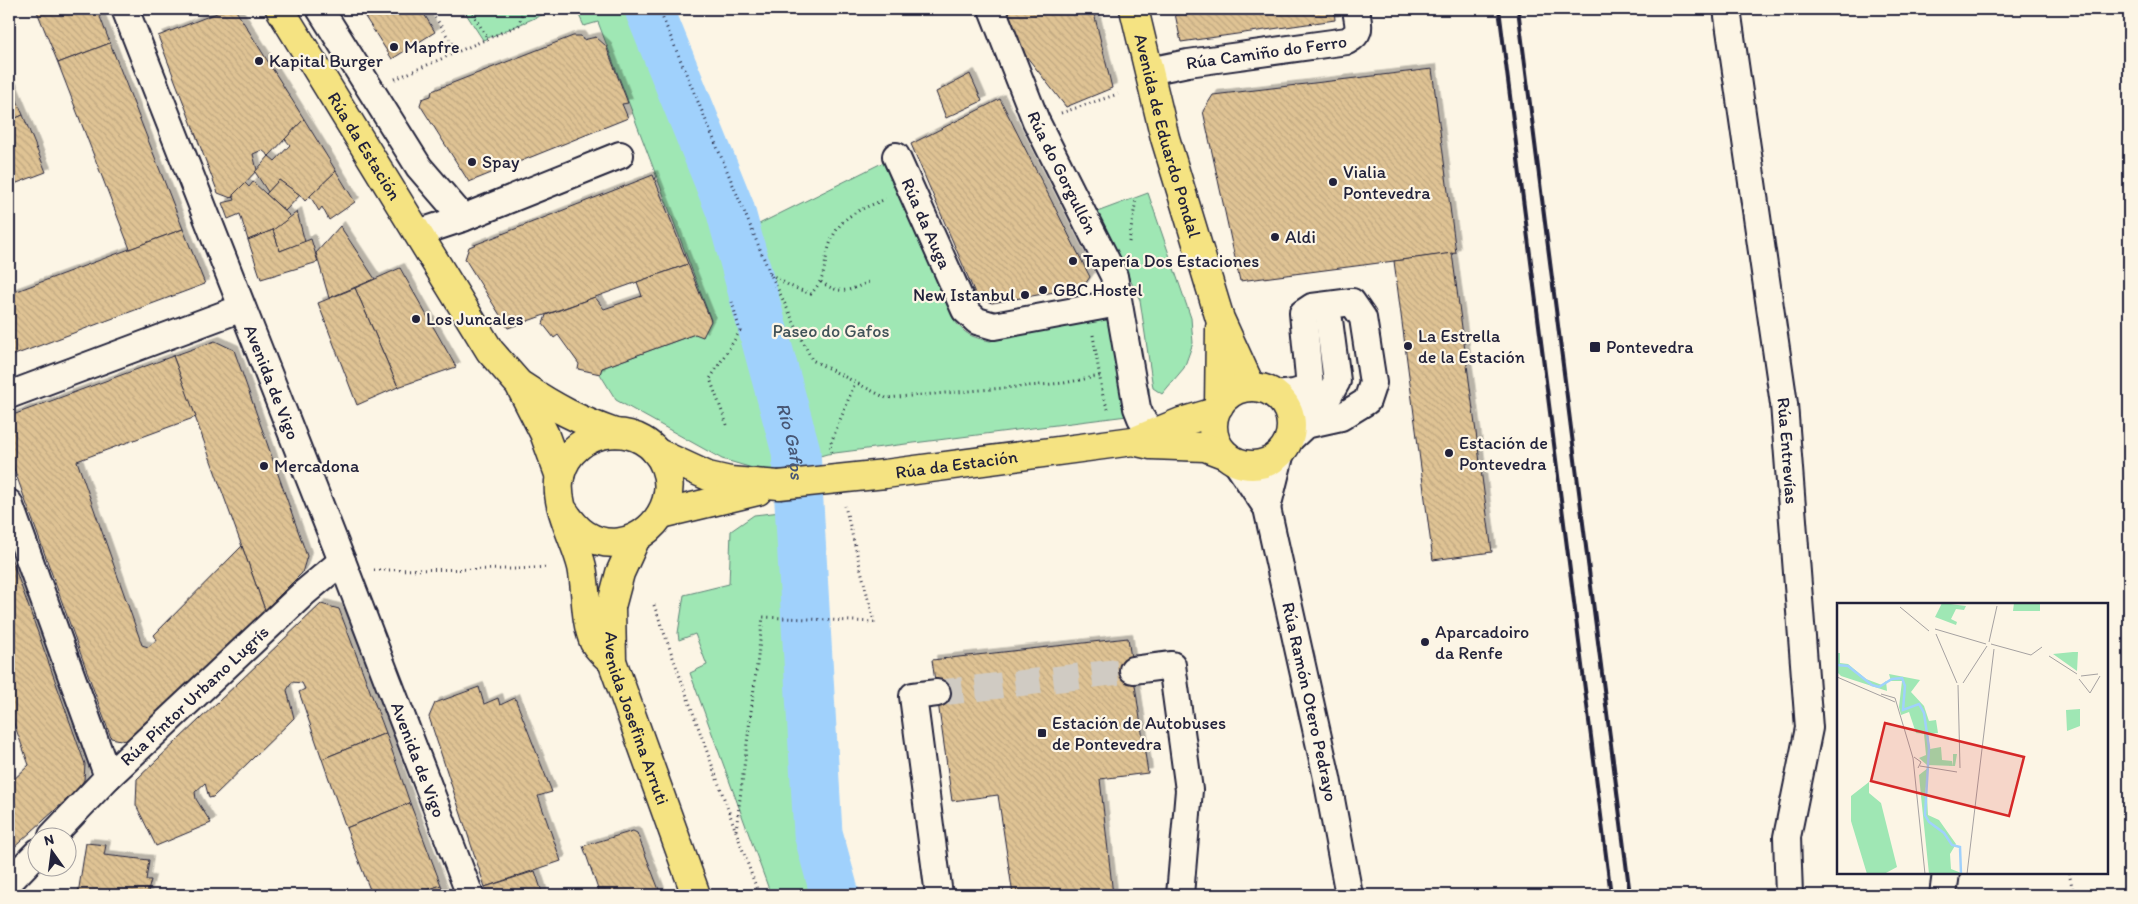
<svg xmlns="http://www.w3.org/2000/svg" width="2138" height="904" viewBox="0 0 2138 904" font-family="Itim,sans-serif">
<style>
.green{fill:#9fe7b4;stroke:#608478}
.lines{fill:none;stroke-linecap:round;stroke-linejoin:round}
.river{stroke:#a0d1fc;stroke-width:49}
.building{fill:url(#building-back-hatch);stroke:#22223b;filter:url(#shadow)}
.minor-tunnel{stroke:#d0cbc3;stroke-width:26;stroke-dasharray:26 13;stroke-linecap:butt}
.minor-casing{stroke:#22223b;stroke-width:30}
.major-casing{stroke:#22223b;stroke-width:31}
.highway-casing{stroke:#22223b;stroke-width:31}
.path{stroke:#22223b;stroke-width:3;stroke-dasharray:1 4;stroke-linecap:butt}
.minor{stroke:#fcf5e5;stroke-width:26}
.major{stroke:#f5e382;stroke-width:28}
.highway{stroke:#f5e382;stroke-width:28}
.rail{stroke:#22223b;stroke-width:4}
.major-bridge-casing{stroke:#22223b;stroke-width:31;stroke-linecap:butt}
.major-bridge{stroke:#f5e382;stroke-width:28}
.poi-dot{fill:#22223b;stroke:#fcf5e5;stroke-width:2}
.labels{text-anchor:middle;stroke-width:4.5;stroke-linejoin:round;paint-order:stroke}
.poi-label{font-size:18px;fill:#22223b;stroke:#fcf5e5;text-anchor:start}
.street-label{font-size:18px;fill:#22223b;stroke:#fcf5e5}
.park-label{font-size:18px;fill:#415359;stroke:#fcf5e5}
.water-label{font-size:19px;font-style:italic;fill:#485775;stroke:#fcf5e5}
.inset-river{fill:none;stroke:#a0d1fc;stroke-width:2.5}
.inset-road{fill:none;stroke:#a5a1a1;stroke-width:1}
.view{fill:#d62828;fill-opacity:0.15;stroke:#d62828;stroke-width:2.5}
.inset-edge{fill:none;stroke:#22223b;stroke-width:2.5}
</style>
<defs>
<pattern id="building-back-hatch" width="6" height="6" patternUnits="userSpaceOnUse" patternTransform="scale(1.25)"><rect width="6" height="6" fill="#dfc394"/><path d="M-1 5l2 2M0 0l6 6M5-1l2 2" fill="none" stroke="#bfa780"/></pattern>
<filter id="shadow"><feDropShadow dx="4.5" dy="-4.5" stdDeviation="0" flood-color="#0004"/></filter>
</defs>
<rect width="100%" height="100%" fill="#fcf5e5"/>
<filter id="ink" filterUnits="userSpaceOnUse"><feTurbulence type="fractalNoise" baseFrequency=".02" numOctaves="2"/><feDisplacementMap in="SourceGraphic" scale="10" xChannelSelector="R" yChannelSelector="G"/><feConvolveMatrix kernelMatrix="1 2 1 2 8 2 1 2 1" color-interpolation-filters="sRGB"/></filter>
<g filter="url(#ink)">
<g class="green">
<polygon points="463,9 556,9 483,40"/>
<path d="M576 9H672L661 14 751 228 896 156 954 320C966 335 971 337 990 341L1109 318 1137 388H1149C1150 402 1147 407 1135 415L827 454 766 472 722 459 616 400 600 374 602 368 695 334 711 320 598 22 584 26Z"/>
<polygon points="1148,193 1191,318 1193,343 1184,368 1162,394 1153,388 1140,300 1097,212"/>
<polygon points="790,511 807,818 827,895 771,895 690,673 707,665 695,634 679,640 678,633 684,595 729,584 731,531 754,515"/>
</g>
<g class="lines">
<path class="river" id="s1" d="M649 9 730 209 796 451 818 833 835 895"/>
</g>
<g class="building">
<polygon points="36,9 97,9 110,43 58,63"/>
<polygon points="227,9 235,9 304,119 269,156 262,150 253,154 257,170 231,198 218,193 158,36"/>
<polygon points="360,9 421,9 435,32 392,59"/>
<polygon points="1005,9 1093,9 1112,88 1066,107 1016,43"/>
<polygon points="1174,9 1334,9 1335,20 1181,42"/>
<polygon points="573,36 581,36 583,40 596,37 606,46 628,103 622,104 628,118 469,182 420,105 422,99 431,96 432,91"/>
<polygon points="110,43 183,229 130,249 58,63"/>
<polygon points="1432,69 1456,253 1240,281 1203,111 1213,95"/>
<polygon points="970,74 982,101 946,118 936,92"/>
<polygon points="9,81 23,115 9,121"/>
<polygon points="1000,99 1090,277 1083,287 992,303 977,298 911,144"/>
<polygon points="23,115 46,172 9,186 9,121"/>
<polygon points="304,119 336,171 305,201 300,195 279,180 268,192 255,172 269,156 275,161 290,145 285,139"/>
<polygon points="336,171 355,202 329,220 322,207 319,211 310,196"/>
<polygon points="653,175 688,264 508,328 465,259 469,247"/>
<polygon points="279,180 300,195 285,211 266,194"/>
<polygon points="253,182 290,216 278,228 248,240 240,214 228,219 222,203 235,200 233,195 245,183 249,187"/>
<polygon points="297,212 305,242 280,251 273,230"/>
<polygon points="340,226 375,279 329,298 316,253"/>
<polygon points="183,229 205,284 9,357 9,294"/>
<polygon points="273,230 280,251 311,239 318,262 261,279 248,240"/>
<polygon points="1452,253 1492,552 1433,560 1394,261"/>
<polygon points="688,264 711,321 703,337 695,334 602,368 600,374 578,369 579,364 558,335 554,338 543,324 546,315 595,297 604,309 642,296 637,282"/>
<polygon points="400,268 456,367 398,387 355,288"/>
<polygon points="355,288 398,387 357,405 318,303"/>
<polygon points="215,341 234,350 307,556 302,573 265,610 173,356"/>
<polygon points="173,356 196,417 77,461 142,645 148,647 157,640 154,635 242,546 265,610 131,742 111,738 9,455 9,420 10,416"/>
<polygon points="9,552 85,764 84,780 77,790 9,852 9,784 29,765 9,710"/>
<polygon points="321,604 339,609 386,733 322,759 299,692 305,689 302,683 292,682 287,690 294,718 213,797 209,798 205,783 195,792 196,799 211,823 156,846 136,805 137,779"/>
<polygon points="1128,638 1148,773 1100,779 1113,895 1013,895 998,795 952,801 932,660"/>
<polygon points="479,687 484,704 498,698 500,705 515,698 552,792 538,796 561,861 485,887 429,717 435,703"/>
<polygon points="386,733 410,803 346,828 322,759"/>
<polygon points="410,803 441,885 414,895 372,895 346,828"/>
<polygon points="633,831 637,833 661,895 600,895 583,846"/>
<polygon points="86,843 106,845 104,855 149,860 146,880 151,880 147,895 78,894"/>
<polygon points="535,871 543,895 488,895 485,887"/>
<polygon points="441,885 445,895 414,895"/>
</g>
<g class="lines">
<polyline class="minor-tunnel" points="937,693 1133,670"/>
<defs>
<g id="minor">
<path id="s2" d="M125 9 342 561 470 895"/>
<polyline points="320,9 419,167 463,218"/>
<path id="s3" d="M992 9 1036 121 1114 276 1137 408 1141 418 1163 445"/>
<path id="s4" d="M1727 9 1784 404 1809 728 1787 837 1789 895"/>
<path id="s5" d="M1149 71 1188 63 1347 41C1363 32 1358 25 1356 9"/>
<path id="s6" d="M896 156 965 310 977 321 994 326 1118 303"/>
<polyline points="418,233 463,218 620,155"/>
<polyline points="9,395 242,308"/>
<polyline points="1275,395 1294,393 1310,388 1303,313 1312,307 1352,302 1363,318 1373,383 1367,401 1341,417 1305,425 1288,441"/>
<polyline points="1289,409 1327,399 1337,381 1329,320"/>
<path id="s7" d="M1236 462 1267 508 1327 778 1349 895"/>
<polyline points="9,503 108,777"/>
<polyline points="1267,508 1281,452"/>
<polyline points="1133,670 1172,665 1189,790 1180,895"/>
<polyline points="937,693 913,696 939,895"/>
<path id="s8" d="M52 836 108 777 304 593 342 561"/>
<polyline points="9,882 38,852"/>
<polyline points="1943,895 1946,873"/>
</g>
<g id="major">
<path id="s9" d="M1134 9 1165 138 1179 184 1220 319 1251 387"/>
<circle cx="1252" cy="426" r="39"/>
<polyline points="1219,406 1220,328"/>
<polyline points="1137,440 1181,422 1215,412"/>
<polyline points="656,452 708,476 730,481 779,485"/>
<path id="s10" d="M885 474 1133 441 1151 445 1205 447 1226 455"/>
<polyline points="662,514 758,491"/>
</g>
<g id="highway">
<path id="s11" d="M280 9 490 351 519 384 544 433 560 477"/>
<path d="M522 386C555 408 578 420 615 433"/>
<path d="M563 510C569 519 576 529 586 535 629 562 683 514 665 467 646 417 572 425 560 476 553 504 576 540 582 567 587 592 584 618 594 642 598 649 606 656 612 661"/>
<path id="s12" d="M636 538 620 573 611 607 612 661 696 895"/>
</g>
</defs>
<use href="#minor" class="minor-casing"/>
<use href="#major" class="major-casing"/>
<use href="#highway" class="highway-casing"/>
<g class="path">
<polyline points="430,9 458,53"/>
<polyline points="470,9 488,39"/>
<polyline points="659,9 770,273 812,360 886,398 1064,383 1100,376"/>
<polyline points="395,79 519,25 523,9"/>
<polyline points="1061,113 1118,94"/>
<polyline points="1129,242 1136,199"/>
<path d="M770 274 790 286 811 294C823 280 823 276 826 259 834 219 851 213 886 199"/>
<path d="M821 282C842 296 850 290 871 281"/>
<polyline points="1093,335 1103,397 1108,409"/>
<polyline points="727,425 710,379 740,331 732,302"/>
<polyline points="832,452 830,445 855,383"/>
<polyline points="374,570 518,569 548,567"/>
<polyline points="654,605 759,895"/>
<polyline points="736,830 763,617 874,622 845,506"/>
<polyline points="2069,873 2074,895"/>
</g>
<use href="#minor" class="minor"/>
<use href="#major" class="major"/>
<use href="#highway" class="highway"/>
<g class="rail">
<polyline points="1499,9 1611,895"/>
<polyline points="1518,9 1630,895"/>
</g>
<defs>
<polyline id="major-bridge" points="779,485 885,474"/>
</defs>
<use href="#major-bridge" class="major-bridge-casing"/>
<use href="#major-bridge" class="major-bridge"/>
</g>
</g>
<g class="poi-dot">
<circle cx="394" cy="47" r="5"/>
<circle cx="259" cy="61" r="5"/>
<circle cx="472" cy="162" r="5"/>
<circle cx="1333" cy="182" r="5"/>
<circle cx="1275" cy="237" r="5"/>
<circle cx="1073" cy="261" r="5"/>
<circle cx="1043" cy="290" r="5"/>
<circle cx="1025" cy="295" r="5"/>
<circle cx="416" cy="319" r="5"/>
<circle cx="1408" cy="346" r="5"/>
<rect x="1589" y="341" width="12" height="12" rx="2.5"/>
<circle cx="1449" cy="453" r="5"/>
<circle cx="264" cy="466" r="5"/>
<circle cx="1425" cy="642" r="5"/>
<rect x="1037" y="728" width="10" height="10" rx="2.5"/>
</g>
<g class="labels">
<g class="poi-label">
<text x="404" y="53">Mapfre</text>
<text x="269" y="67">Kapital Burger</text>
<text x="482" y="168">Spay</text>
<text x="1343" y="178">Vialia<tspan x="1343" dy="21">Pontevedra</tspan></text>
<text x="1285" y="243">Aldi</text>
<text x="1083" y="267">Tapería Dos Estaciones</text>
<text x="1053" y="296">GBC Hostel</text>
<text x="1015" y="301" text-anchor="end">New Istanbul</text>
<text x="426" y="325">Los Juncales</text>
<text x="1418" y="342">La Estrella<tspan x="1418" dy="21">de la Estación</tspan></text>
<text x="1606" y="353">Pontevedra</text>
<text x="1459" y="449">Estación de<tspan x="1459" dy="21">Pontevedra</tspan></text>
<text x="274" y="472">Mercadona</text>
<text x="1435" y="638">Aparcadoiro<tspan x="1435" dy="21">da Renfe</tspan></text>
<text x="1052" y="729">Estación de Autobuses<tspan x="1052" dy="21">de Pontevedra</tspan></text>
</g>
<g class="street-label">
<text dy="6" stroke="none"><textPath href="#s5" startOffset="119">Rúa Camiño do Ferro</textPath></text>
<text dy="6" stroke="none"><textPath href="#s9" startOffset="131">Avenida de Eduardo Pondal</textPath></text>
<text dy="6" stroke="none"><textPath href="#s11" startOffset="161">Rúa da Estación</textPath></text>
<text dy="6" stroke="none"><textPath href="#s3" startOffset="178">Rúa do Gorgullón</textPath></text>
<text dy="6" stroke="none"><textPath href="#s6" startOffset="74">Rúa da Auga</textPath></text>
<text dy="6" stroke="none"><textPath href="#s2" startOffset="401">Avenida de Vigo</textPath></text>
<text dy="6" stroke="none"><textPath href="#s4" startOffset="446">Rúa Entrevías</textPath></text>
<text dy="6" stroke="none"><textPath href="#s10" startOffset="72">Rúa da Estación</textPath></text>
<text dy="6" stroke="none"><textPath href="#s8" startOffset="200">Rúa Pintor Urbano Lugrís</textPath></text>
<text dy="6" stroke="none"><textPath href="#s7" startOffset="254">Rúa Ramón Otero Pedrayo</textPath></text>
<text dy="6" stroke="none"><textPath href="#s12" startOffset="189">Avenida Josefina Arruti</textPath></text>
<text dy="6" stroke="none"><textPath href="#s2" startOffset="806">Avenida de Vigo</textPath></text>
</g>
<g class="park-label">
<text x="831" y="337">Paseo do Gafos</text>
</g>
<g class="water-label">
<text dy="7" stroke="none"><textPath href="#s1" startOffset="456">Río Gafos</textPath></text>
</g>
</g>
<g transform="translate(1837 603)">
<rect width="271" height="271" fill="#fcf5e5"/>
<path d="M105 0 129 3 127 7 119 6 114 16 120 19 119 22 98 14ZM241 49 240 68 216 51 236 49ZM0 50H3V60L11 61 29 76 45 82 49 78 50 88 4 73 0 69ZM52 71 83 77 74 89 87 103 92 118 99 117 101 130 91 131 93 146 104 144 105 157 115 158 116 163V151H120L118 163 90 162 82 155 89 152 87 131 79 130 72 109 64 112 62 104 65 78H54ZM243 106V123L230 128 229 107ZM91 165 88 192 84 193 82 172Z" fill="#9fe7b4"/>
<path d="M32 179V190L44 200 60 264 47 271H30L14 218V193ZM84 193H90L91 212 102 217 119 241 113 251 114 266 127 271H92Z" fill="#9fe7b4"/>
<path d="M177 0H203V8H176Z" fill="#9fe7b4"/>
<path class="inset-river" d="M0 62 11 63 35 82 42 84 55 76 65 75 68 83 66 107 82 101 87 110 92 145 88 212 92 219 107 230 115 242 123 244 124 271"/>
<path class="inset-road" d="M63 4 92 28M98 26 149 41M99 31 120 80M152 39 160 3M154 41 194 52 205 44M212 53 240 71M244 73 261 71M0 74 58 99M242 76 253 90 263 73M126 80 150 43M121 82 123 165M44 91 58 95 76 155 88 271M77 154 84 159 81 165M83 163 120 169M130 271 157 46"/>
<path class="view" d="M48 120 187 154 172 213 34 178Z"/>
<rect width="271" height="271" class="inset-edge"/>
</g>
<rect width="2138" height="904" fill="none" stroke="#fcf5e5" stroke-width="30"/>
<rect x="15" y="15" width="2108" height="874" fill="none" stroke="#22223b" stroke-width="2" filter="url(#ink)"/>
<g transform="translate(52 852) rotate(346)"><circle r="24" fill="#fcf5e5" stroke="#a5a1a1"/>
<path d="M0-4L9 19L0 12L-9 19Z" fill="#22223b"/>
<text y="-8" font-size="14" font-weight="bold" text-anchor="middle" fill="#22223b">N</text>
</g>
</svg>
